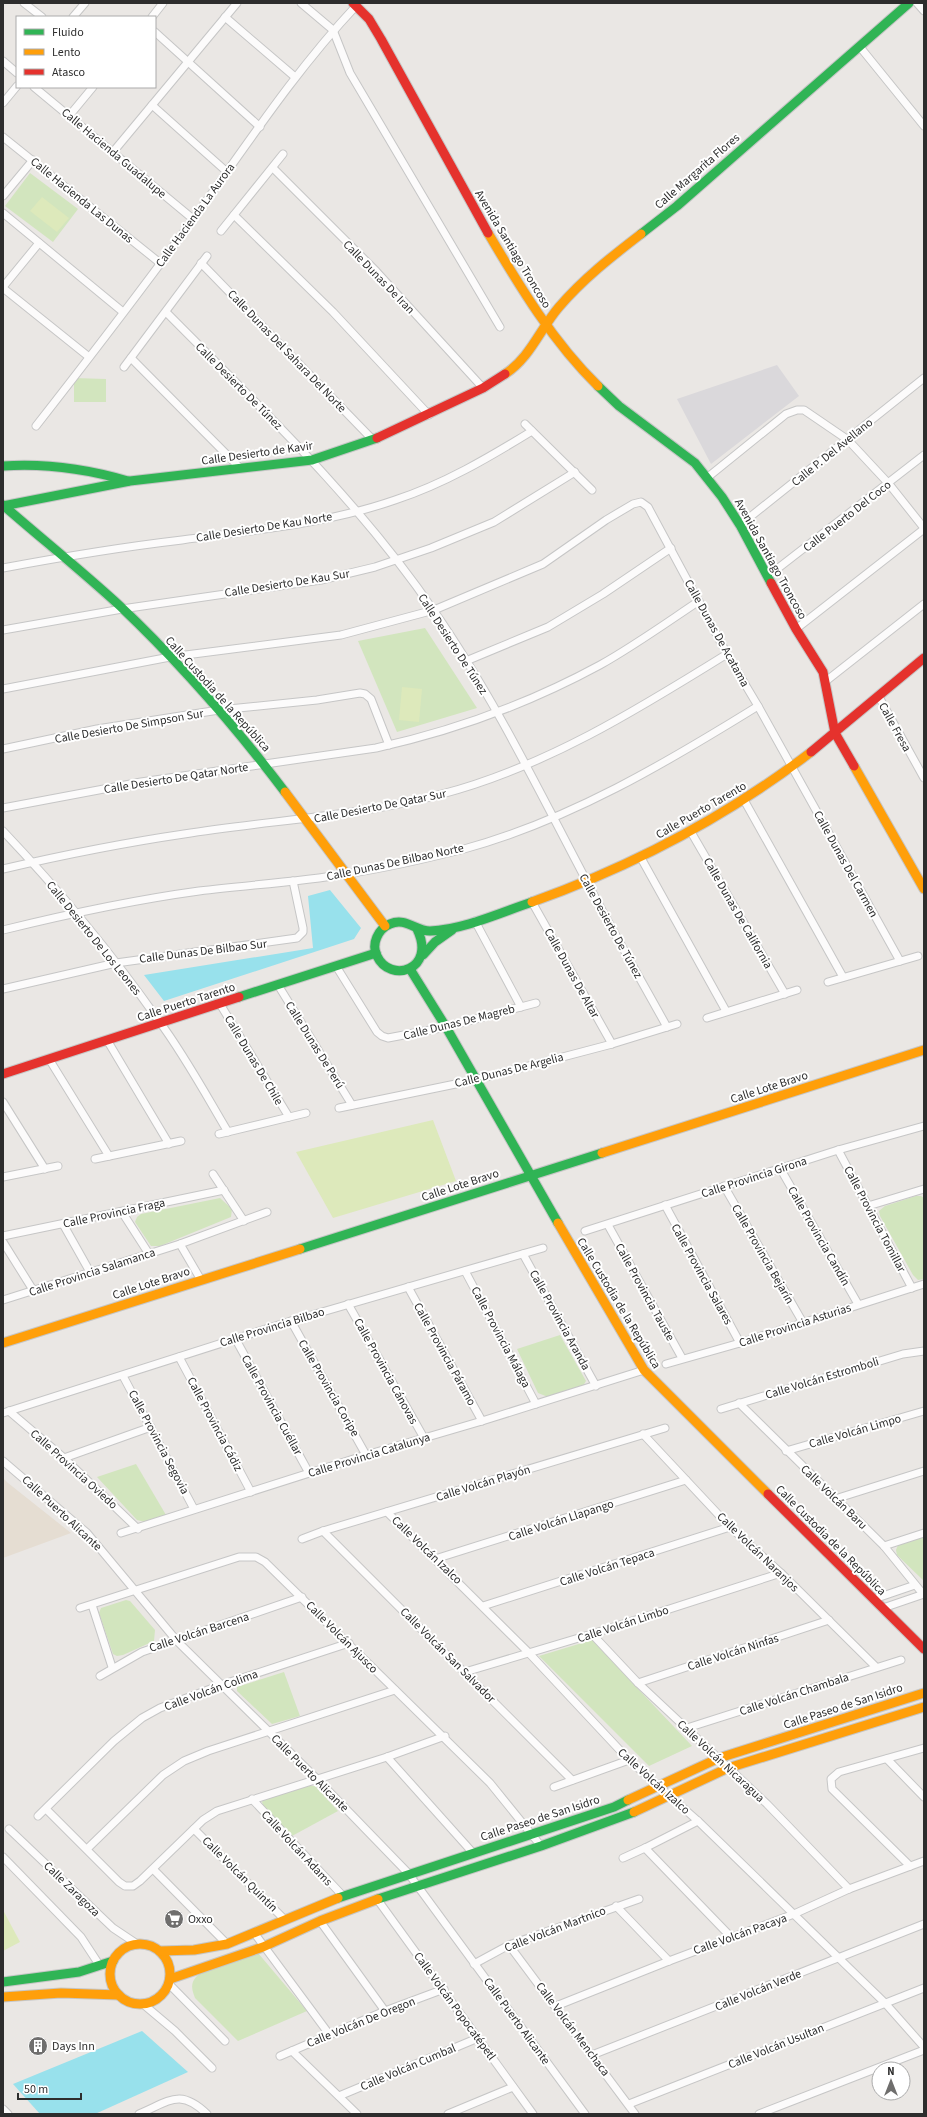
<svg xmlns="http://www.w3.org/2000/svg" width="927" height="2117" viewBox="0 0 927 2117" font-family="'Source Sans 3',sans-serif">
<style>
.industrial{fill:#dad8db}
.education{fill:#e5ddd2}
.green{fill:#d2e5be}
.pitch{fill:#dde9bb}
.water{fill:#98e1ec}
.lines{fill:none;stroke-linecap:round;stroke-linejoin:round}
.street-casing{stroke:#c6c6c6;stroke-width:9}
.fast-casing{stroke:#c6c6c6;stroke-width:11}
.slow-casing{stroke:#c6c6c6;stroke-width:11}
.jam-casing{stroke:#c6c6c6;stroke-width:11}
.street{stroke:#fcfbfb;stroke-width:7}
.fast{stroke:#30b455;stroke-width:9}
.slow{stroke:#ff9f0a;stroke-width:9}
.jam{stroke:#e5322d;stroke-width:9}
.labels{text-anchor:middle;stroke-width:4;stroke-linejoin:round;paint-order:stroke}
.street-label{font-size:12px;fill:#2d2d2d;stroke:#fff}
.poi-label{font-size:12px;fill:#2d2d2d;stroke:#fff;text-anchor:start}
</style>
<rect width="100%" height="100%" fill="#eae7e4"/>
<polygon class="industrial" points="777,365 799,396 711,464 677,399"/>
<polygon class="education" points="3,1478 8,1483 71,1533 3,1558"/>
<g class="green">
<polygon points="30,173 78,209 53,242 5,206"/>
<polygon points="74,378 106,379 106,402 74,402"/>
<polygon points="425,628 477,708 397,732 358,641"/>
<polygon points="916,1196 921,1196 924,1198 924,1279 918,1280 913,1275 880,1216 879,1211 885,1206"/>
<polygon points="220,1198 232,1209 231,1217 160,1246 151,1246 135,1222 137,1217 141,1214"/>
<polygon points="560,1335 586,1381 583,1386 548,1397 538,1393 517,1349"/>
<polygon points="136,1464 166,1515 145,1522 137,1520 97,1477"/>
<polygon points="924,1536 924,1581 897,1555 896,1550 898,1545"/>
<polygon points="126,1600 130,1601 155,1630 154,1641 123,1655 117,1656 113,1654 99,1613 101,1608"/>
<polygon points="592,1640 692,1746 649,1766 539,1656"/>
<polygon points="284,1672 300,1716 272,1724 237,1691 237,1687"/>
<polygon points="309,1786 315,1786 338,1811 292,1836 264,1807 262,1802 263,1800"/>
<path d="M258 1953 307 2011 238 2041 195 1998C192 1990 190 1984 196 1977 202 1970 247 1957 258 1953Z"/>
</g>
<g class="pitch">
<polygon points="42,197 69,218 57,232 30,211"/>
<polygon points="402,687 422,689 419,722 399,720"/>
<polygon points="433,1120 456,1181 333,1218 296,1152"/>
<polygon points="3,1910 20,1942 3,1951"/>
</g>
<g class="water">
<polygon points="330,890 361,928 354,939 164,1001 144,975 313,948 308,896"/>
<polygon points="142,2031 188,2072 95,2114 40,2114 13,2084"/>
</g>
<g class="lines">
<defs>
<g id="street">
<polyline points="24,3 42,17"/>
<polyline points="301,3 333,30 350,73 500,327"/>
<polyline points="917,3 924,11"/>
<polyline points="73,17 85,3"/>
<polyline points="152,17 163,3"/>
<polyline points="225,17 295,77"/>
<polyline points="155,32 260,127"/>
<polyline points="860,47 924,126"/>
<polyline points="3,61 17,73"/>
<polyline points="34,87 193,219"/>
<polyline points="3,103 17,86"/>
<polyline points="152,105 227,172"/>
<polyline points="69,116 93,87"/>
<polyline points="3,137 160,263"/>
<polyline points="113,152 237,3"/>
<polyline points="273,168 376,271 483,388"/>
<polyline points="3,196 33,160"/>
<polyline points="3,213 123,312"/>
<polyline points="234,215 333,312 429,415"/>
<polyline points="221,231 283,154"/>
<polyline points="201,263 373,440"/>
<polyline points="3,287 39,243"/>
<polyline points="3,288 89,357"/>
<path d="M166 312C260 407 358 500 434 611 493 696 538 789 586 880 612 930 640 978 667 1027"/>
<polyline points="131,358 240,468"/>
<polyline points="124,367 207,256"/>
<polyline points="525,424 592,490"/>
<path d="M36 426C90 357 143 288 194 218 246 146 295 71 356 6"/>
<polyline points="708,477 786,414 797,410 804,410 848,440 889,484 924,528"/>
<polyline points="740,525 924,378"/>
<path d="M3 568C62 557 122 547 182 540 254 530 326 524 395 500 444 484 488 458 532 431"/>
<polyline points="768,576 924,455"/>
<polyline points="796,629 924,529"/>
<polyline points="3,630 122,609 321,580 375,567 431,548 494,522 575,472"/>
<polyline points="466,661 548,627 603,594 671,548"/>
<polyline points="826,681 924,604"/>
<polyline points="3,689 170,657 341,635 434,610 543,564 606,520 633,504 641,502 648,507 727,654 758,706 900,961"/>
<polyline points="879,697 924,778"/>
<polyline points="3,749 97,729 219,710 317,700 360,693 365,694 371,699 389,745"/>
<polyline points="744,800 843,977"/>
<path d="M3 808 141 782 376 748C453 731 530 703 600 665 634 646 666 623 699 601"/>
<path d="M3 831C60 891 112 954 159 1021 185 1056 206 1095 228 1132"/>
<polyline points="691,832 785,994"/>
<polyline points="641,858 726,1011"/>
<path d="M3 869C63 855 123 843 184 834 270 820 357 817 442 794 545 767 637 710 727 654"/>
<polyline points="532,902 612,1044"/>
<polyline points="475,921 521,1007"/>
<path d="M3 930C68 914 133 900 199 891 248 885 298 882 346 874 386 868 425 859 464 849 570 820 666 763 758 706"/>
<polyline points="336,966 377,1032 382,1036 388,1038 446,1027 536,1003"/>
<polyline points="828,982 918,956"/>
<polyline points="278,985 352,1105"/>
<polyline points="3,989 116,963 297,938 303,932 303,928 293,881"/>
<polyline points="220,1004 289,1117"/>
<polyline points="707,1018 797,990"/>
<polyline points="107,1040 169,1144"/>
<polyline points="49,1059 109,1156"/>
<polyline points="3,1102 45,1169"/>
<polyline points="339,1108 475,1080 612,1044 677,1024"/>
<polyline points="219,1134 306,1113"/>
<polyline points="838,1150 912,1288"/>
<polyline points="95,1159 181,1141"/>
<polyline points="780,1168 858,1304"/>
<polyline points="213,1174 244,1221"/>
<polyline points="3,1177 58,1166"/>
<polyline points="724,1186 802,1321"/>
<polyline points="665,1205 740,1343"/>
<polyline points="868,1206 924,1189"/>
<polyline points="122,1212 149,1254"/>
<polyline points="63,1224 90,1272"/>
<polyline points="608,1225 682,1358"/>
<polyline points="585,1231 838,1150 924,1126"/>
<polyline points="3,1236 224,1190"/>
<polyline points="3,1242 33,1290"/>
<polyline points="180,1244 201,1280"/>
<polyline points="523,1254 596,1386"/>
<polyline points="465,1271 536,1404"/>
<polyline points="408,1287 482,1421"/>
<polyline points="3,1300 180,1244 267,1212"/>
<polyline points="348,1304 424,1438"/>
<polyline points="291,1321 366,1455"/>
<polyline points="235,1338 309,1473"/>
<polyline points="179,1357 251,1492"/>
<polyline points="666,1364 740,1343 924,1284"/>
<polyline points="123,1376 194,1509"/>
<polyline points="739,1403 884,1546 923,1594"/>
<polyline points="721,1409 903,1354 924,1351"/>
<polyline points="9,1411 64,1458 138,1529"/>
<polyline points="3,1413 291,1321 543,1248"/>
<polyline points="643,1434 730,1527 781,1573 876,1667"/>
<polyline points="786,1451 924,1411"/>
<polyline points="64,1458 151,1427"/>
<polyline points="3,1461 87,1533 177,1641 317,1779 408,1873 585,2114"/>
<polyline points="835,1499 924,1471"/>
<polyline points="387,1512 528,1652 629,1760 698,1821 885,2003 924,2047"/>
<polyline points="323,1531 572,1780"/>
<polyline points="121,1533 366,1455 482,1421 644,1370"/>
<polyline points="302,1539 323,1531 665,1428"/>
<polyline points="884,1546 924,1533"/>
<polyline points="435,1559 686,1480"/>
<polyline points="874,1599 915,1585"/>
<polyline points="92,1605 112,1667"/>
<polyline points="483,1606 730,1527"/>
<polyline points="80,1608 239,1557 256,1557 265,1562 490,1783 541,1846"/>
<polyline points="883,1608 924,1594"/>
<polyline points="592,1634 638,1683 767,1804 849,1889"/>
<polyline points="465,1672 592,1634 781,1573"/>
<polyline points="100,1676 142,1652 302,1597"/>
<polyline points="638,1683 829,1620"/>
<polyline points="687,1728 901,1660"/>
<polyline points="387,1757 473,1853"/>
<polyline points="887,1759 924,1797"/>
<polyline points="554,1787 629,1760"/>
<polyline points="252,1799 343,1896"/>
<polyline points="46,1809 119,1882 125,1886 133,1886 140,1881 203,1820 217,1811 387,1757 445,1736"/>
<polyline points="38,1816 114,1741 142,1718 160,1708 221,1685 349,1643"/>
<polyline points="9,1829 113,1928 137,1944"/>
<polyline points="194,1829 285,1920"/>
<polyline points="645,1848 731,1937"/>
<polyline points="87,1849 163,1775 184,1761 208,1751 395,1690"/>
<polyline points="3,1857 81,1937 100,1966"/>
<polyline points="623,1858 645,1848 698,1821"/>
<polyline points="910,1866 832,1789 831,1779 839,1772 924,1748"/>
<polyline points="154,1870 227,1944"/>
<polyline points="377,1899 533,2114"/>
<polyline points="616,1906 669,1961"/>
<polyline points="320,1921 385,2011"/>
<polyline points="255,1934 329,2034"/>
<polyline points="509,1945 635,2114"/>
<polyline points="474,1964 509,1945 639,1899"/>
<polyline points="169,1984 225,2041"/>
<polyline points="143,2004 175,2031 212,2068"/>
<polyline points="556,2006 669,1961 794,1914 849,1889 924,1861"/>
<polyline points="292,2051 357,2114"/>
<polyline points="592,2055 924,1924"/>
<polyline points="280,2056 385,2011 444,1989"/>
<polyline points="339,2096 478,2038"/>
<polyline points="629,2104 924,1988"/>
<polyline points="3,2109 8,2114"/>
<path d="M139 2114C170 2101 180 2088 207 2114"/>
<polyline points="448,2114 513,2087"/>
<polyline points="759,2114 924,2050"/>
</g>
<g id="fast">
<polyline points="641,234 677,206 909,3"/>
<polyline points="598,386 619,406 695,463 722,497 740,525 771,583"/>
<path d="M3 466C46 463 87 469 128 481"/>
<path d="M3 505C42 539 82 571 120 606 180 663 235 726 285 792"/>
<polyline points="3,506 130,481 312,460 377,438"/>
<path d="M417 929C437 970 390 984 377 956 371 944 378 929 390 924 406 917 415 931 430 931 463 930 502 912 532 902"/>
<polyline points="423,955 435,942 452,930"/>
<polyline points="410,969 446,1027 558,1223"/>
<polyline points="239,997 376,953"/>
<polyline points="300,1249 602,1153"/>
<polyline points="338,1898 614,1807 628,1800"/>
<polyline points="378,1899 541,1846 634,1812"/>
<polyline points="3,1982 79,1972 113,1961"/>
</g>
<g id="slow">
<path d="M488 233C520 287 553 342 598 386"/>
<path d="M505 374C530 358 540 329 559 307 583 279 611 257 641 234"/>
<polyline points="854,766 924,889"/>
<polyline points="285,792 385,926"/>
<path d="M532 902C633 866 726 817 811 752"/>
<polyline points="602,1153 924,1050"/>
<polyline points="558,1223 644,1370 768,1494"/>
<polyline points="3,1343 300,1249"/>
<polyline points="628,1800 719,1758 924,1693"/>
<polyline points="634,1812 728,1768 924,1707"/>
<circle cx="140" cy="1974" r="30"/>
<polyline points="160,1951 194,1950 227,1944 338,1898"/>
<polyline points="170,1979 263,1947 320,1921 378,1899"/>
<polyline points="3,1997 61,1993 119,1995"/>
</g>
<g id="jam">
<polyline points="353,3 369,19 381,39 488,233"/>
<polyline points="377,438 483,388 505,374"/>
<polyline points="771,583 796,629 823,672 835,733 854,766"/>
<polyline points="811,752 924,658"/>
<polyline points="3,1074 239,997"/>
<polyline points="768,1494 924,1649"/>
</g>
</defs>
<use href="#street" class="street-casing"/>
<use href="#fast" class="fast-casing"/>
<use href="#slow" class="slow-casing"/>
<use href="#jam" class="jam-casing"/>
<use href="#street" class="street"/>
<use href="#fast" class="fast"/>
<use href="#slow" class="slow"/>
<use href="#jam" class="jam"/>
</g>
<defs>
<symbol id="supermarket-disc" viewBox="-11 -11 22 22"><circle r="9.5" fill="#6f6e6d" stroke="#fff"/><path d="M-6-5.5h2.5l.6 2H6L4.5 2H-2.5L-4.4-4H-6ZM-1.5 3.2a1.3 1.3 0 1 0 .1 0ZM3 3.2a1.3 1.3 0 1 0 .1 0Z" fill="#fff"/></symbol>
<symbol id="building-disc" viewBox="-11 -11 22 22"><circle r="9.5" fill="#6f6e6d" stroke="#fff"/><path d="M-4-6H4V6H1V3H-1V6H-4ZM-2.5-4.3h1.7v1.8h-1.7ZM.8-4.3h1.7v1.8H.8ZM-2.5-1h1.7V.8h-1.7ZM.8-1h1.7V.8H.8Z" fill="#fff"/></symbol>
</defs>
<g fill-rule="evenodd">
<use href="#supermarket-disc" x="163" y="1908" width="22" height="22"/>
<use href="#building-disc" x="27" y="2035" width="22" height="22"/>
</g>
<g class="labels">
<g class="street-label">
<text transform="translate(114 153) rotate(40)" y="4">Calle Hacienda Guadalupe</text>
<text transform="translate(697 171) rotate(-41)" y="4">Calle Margarita Flores</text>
<text transform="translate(82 200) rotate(39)" y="4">Calle Hacienda Las Dunas</text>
<text transform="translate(195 215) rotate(-54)" y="4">Calle Hacienda La Aurora</text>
<text transform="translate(513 249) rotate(59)" y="4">Avenida Santiago Troncoso</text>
<text transform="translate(379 277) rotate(46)" y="4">Calle Dunas De Iran</text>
<text transform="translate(287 351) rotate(46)" y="4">Calle Dunas Del Sahara Del Norte</text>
<text transform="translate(239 386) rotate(45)" y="4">Calle Desierto De Túnez</text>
<text transform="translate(832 452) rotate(-39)" y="4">Calle P. Del Avellano</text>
<text transform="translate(257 453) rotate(-8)" y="4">Calle Desierto de Kavir</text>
<text transform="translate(847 516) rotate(-38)" y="4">Calle Puerto Del Coco</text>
<text transform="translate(264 527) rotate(-9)" y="4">Calle Desierto De Kau Norte</text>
<text transform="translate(771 559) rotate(61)" y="4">Avenida Santiago Troncoso</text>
<text transform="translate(287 583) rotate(-9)" y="4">Calle Desierto De Kau Sur</text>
<text transform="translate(717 633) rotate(61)" y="4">Calle Dunas De Acatama</text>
<text transform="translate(453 644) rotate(57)" y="4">Calle Desierto De Túnez</text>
<text transform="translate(218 694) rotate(48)" y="4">Calle Custodia de la República</text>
<text transform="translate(129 726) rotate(-10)" y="4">Calle Desierto De Simpson Sur</text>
<text transform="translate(895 727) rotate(61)" y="4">Calle Fresa</text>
<text transform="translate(176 778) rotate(-9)" y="4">Calle Desierto De Qatar Norte</text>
<text transform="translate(380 806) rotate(-11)" y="4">Calle Desierto De Qatar Sur</text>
<text transform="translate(701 810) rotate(-30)" y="4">Calle Puerto Tarento</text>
<text transform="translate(395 862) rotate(-12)" y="4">Calle Dunas De Bilbao Norte</text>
<text transform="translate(846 864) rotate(61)" y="4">Calle Dunas Del Carmen</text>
<text transform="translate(738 913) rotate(60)" y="4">Calle Dunas De California</text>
<text transform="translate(611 926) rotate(61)" y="4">Calle Desierto De Túnez</text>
<text transform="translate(94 938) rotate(51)" y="4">Calle Desierto De Los Leones</text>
<text transform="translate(203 951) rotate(-7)" y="4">Calle Dunas De Bilbao Sur</text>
<text transform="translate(572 973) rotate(61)" y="4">Calle Dunas De Altar</text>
<text transform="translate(186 1002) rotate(-18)" y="4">Calle Puerto Tarento</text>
<text transform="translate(459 1022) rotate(-14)" y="4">Calle Dunas De Magreb</text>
<text transform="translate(315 1045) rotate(58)" y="4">Calle Dunas De Perú</text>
<text transform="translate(254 1060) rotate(59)" y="4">Calle Dunas De Chile</text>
<text transform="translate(509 1070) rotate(-14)" y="4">Calle Dunas De Argelia</text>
<text transform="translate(769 1087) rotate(-18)" y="4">Calle Lote Bravo</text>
<text transform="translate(754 1177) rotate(-18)" y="4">Calle Provincia Girona</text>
<text transform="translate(460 1185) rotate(-18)" y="4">Calle Lote Bravo</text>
<text transform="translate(114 1213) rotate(-12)" y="4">Calle Provincia Fraga</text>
<text transform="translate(875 1219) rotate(62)" y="4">Calle Provincia Tomillar</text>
<text transform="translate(819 1236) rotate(60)" y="4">Calle Provincia Candín</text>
<text transform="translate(763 1254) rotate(60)" y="4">Calle Provincia Bejarín</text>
<text transform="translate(92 1272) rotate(-18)" y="4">Calle Provincia Salamanca</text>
<text transform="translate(702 1274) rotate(61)" y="4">Calle Provincia Salares</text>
<text transform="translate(151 1283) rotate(-18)" y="4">Calle Lote Bravo</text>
<text transform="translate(645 1292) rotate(61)" y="4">Calle Provincia Tauste</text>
<text transform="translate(619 1303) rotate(59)" y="4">Calle Custodia de la República</text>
<text transform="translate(560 1320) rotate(61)" y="4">Calle Provincia Aranda</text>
<text transform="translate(795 1325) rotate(-18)" y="4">Calle Provincia Asturias</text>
<text transform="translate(272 1327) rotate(-17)" y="4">Calle Provincia Bilbao</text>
<text transform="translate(501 1337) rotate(62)" y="4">Calle Provincia Málaga</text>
<text transform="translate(445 1354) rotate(61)" y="4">Calle Provincia Páramo</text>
<text transform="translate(386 1371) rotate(61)" y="4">Calle Provincia Cánovas</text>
<text transform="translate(822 1378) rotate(-17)" y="4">Calle Volcán Estromboli</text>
<text transform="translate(329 1388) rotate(60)" y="4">Calle Provincia Coripe</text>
<text transform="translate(272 1405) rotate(61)" y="4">Calle Provincia Cuéllar</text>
<text transform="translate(215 1424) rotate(62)" y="4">Calle Provincia Cádiz</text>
<text transform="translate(855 1431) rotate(-16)" y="4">Calle Volcán Limpo</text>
<text transform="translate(159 1442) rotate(62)" y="4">Calle Provincia Segovia</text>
<text transform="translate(369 1455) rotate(-17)" y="4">Calle Provincia Catalunya</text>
<text transform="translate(74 1469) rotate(42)" y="4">Calle Provincia Oviedo</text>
<text transform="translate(483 1483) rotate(-17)" y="4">Calle Volcán Playón</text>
<text transform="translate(834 1497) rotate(44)" y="4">Calle Volcán Baru</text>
<text transform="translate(62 1513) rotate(43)" y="4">Calle Puerto Alicante</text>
<text transform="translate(561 1520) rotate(-18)" y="4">Calle Volcán Llapango</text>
<text transform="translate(831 1540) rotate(45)" y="4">Calle Custodia de la República</text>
<text transform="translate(427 1550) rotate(44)" y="4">Calle Volcán Izalco</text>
<text transform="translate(758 1552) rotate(44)" y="4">Calle Volcán Naranjos</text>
<text transform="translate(607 1567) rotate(-18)" y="4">Calle Volcán Tepaca</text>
<text transform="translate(623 1624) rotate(-18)" y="4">Calle Volcán Limbo</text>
<text transform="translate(199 1632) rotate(-18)" y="4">Calle Volcán Barcena</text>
<text transform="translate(342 1637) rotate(45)" y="4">Calle Volcán Ajusco</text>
<text transform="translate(733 1652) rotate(-18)" y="4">Calle Volcán Ninfas</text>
<text transform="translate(448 1655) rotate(45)" y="4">Calle Volcán San Salvador</text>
<text transform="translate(211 1690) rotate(-20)" y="4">Calle Volcán Colima</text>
<text transform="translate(794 1694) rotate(-18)" y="4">Calle Volcán Chambala</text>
<text transform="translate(843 1706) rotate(-18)" y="4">Calle Paseo de San Isidro</text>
<text transform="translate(721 1761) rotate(43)" y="4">Calle Volcán Nicaragua</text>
<text transform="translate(310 1773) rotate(45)" y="4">Calle Puerto Alicante</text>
<text transform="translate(654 1781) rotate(42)" y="4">Calle Volcán Izalco</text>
<text transform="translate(540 1818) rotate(-18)" y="4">Calle Paseo de San Isidro</text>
<text transform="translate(297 1848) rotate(47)" y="4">Calle Volcán Adams</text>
<text transform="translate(240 1874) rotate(45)" y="4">Calle Volcán Quintín</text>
<text transform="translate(72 1889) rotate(44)" y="4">Calle Zaragoza</text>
<text transform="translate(555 1929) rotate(-21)" y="4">Calle Volcán Martnico</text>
<text transform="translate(740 1934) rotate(-20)" y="4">Calle Volcán Pacaya</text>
<text transform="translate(758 1990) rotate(-22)" y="4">Calle Volcán Verde</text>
<text transform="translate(455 2006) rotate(54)" y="4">Calle Volcán Popocatépetl</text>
<text transform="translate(517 2021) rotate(54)" y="4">Calle Puerto Alicante</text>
<text transform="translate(361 2022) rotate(-22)" y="4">Calle Volcán De Oregon</text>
<text transform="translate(573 2029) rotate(53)" y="4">Calle Volcán Menchaca</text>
<text transform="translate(776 2046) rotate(-22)" y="4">Calle Volcán Usultan</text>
<text transform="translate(408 2067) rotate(-23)" y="4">Calle Volcán Cumbal</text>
</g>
<g class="poi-label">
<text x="188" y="1923">Oxxo</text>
<text x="52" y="2050">Days Inn</text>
</g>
</g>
<rect width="927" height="2117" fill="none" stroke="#2d2d2d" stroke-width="8"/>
<rect x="16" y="16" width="140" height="72" fill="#ffffff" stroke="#ababab"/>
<rect x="24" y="29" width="20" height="6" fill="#30b455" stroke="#ababab"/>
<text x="52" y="36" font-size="12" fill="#2d2d2d">Fluido</text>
<rect x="24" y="49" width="20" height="6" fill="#ff9f0a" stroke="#ababab"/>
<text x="52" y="56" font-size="12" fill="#2d2d2d">Lento</text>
<rect x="24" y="69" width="20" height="6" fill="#e5322d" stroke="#ababab"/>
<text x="52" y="76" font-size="12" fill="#2d2d2d">Atasco</text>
<g transform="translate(891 2081)"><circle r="19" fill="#ffffff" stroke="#ababab"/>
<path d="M0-3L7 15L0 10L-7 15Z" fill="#6f6e6d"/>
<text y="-6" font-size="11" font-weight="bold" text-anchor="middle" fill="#2d2d2d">N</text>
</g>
<path d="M18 2093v6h63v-6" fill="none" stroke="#2d2d2d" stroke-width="2"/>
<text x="24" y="2093" font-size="12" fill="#2d2d2d" stroke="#ffffff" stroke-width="3" paint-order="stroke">50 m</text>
</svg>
